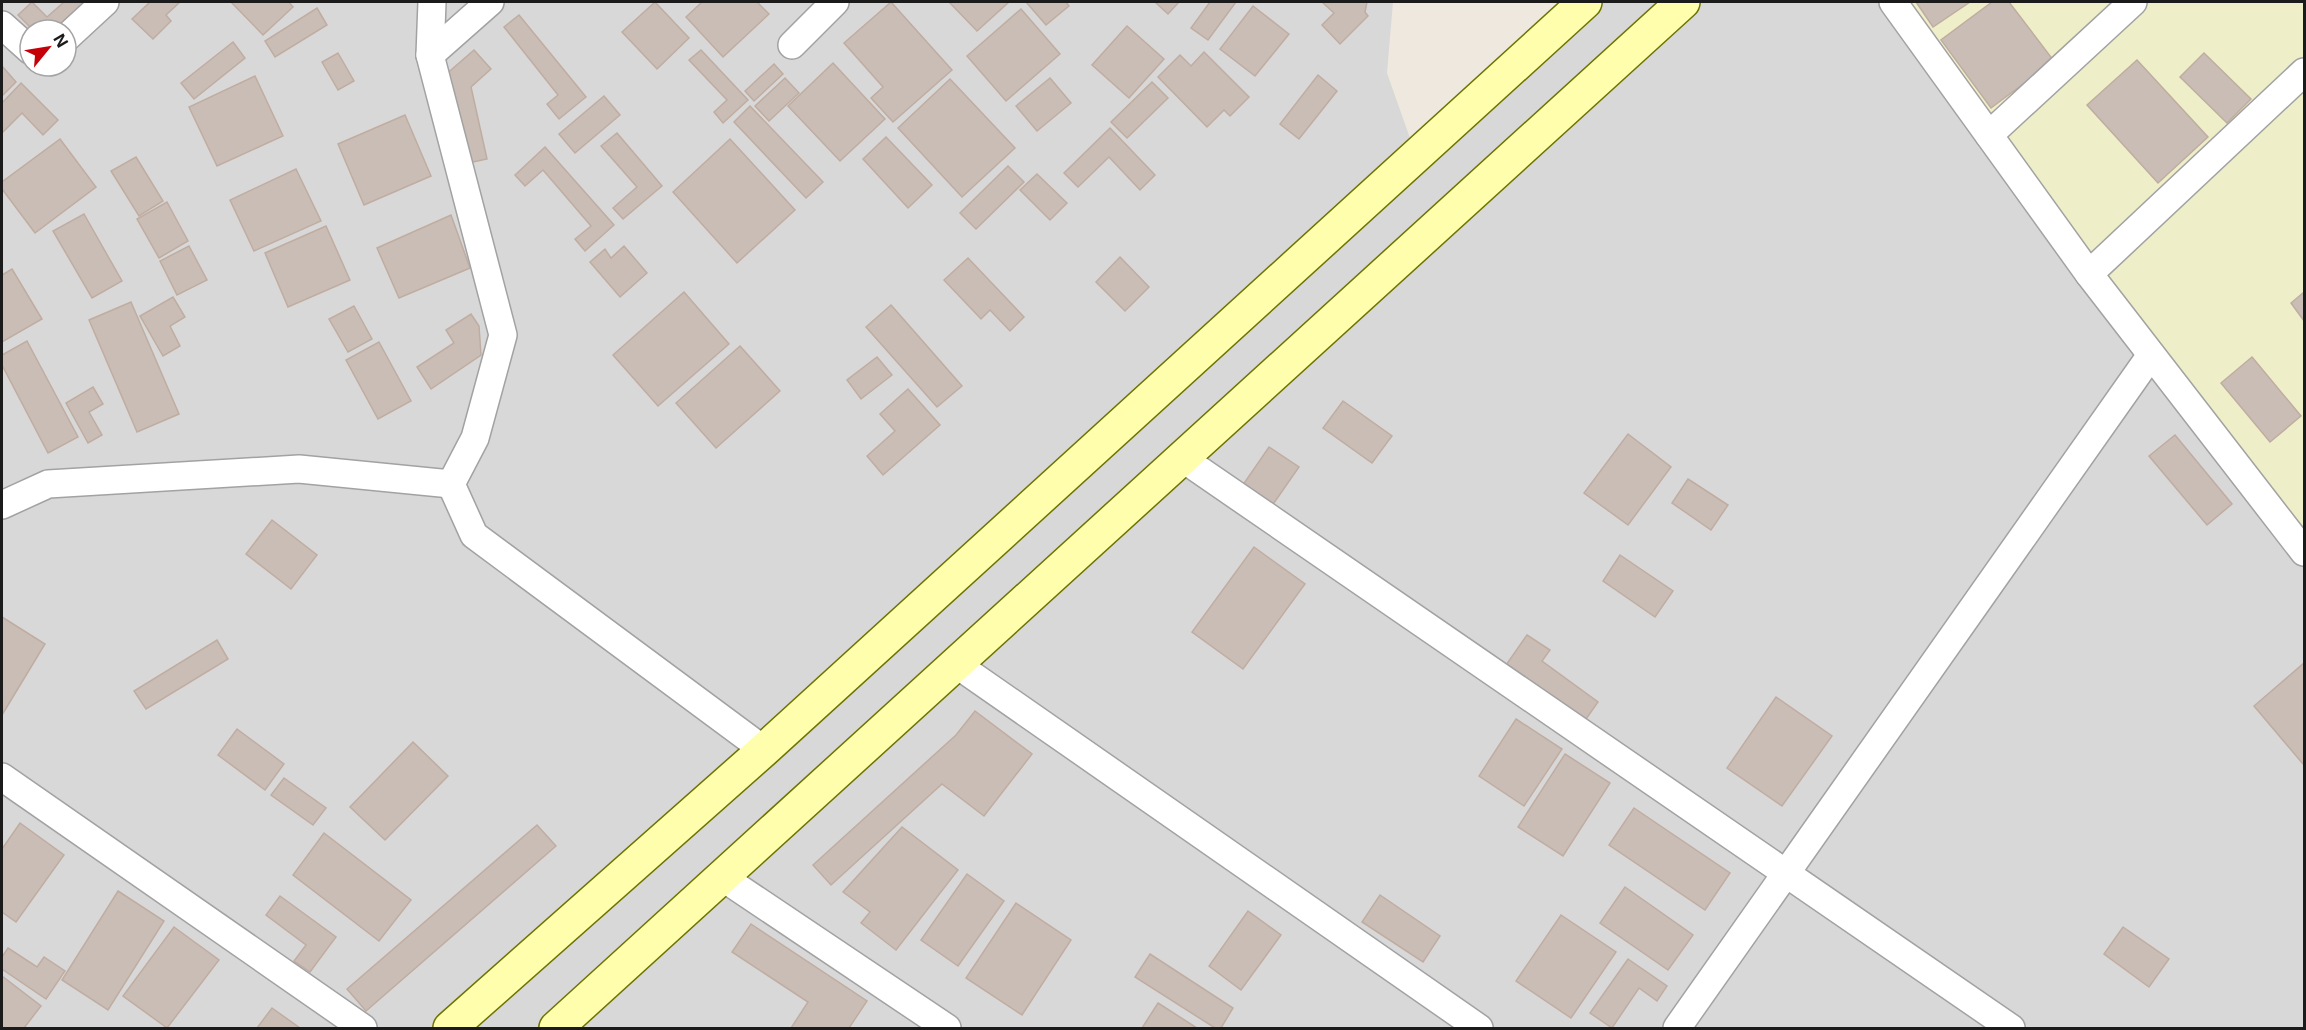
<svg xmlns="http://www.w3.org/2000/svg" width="2306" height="1030" viewBox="0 0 2306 1030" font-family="Inter,sans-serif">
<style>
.residential{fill:#d9d8d8;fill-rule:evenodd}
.farmland{fill:#eeefc8}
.building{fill:#c9bdb5;stroke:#c0ada1;stroke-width:1.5}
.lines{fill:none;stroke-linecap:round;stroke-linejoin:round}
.street-casing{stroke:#a2a2a2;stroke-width:30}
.secondary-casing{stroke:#6c7400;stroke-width:36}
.street{stroke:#fff;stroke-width:27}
.secondary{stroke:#fefead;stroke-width:33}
</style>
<rect width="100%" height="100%" fill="#eee8df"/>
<path class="residential" d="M2 2H1393L1387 73 1416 155 1585 2H1893L2293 536 2304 525V1028H2ZM30 30H66V66H30Z"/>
<polygon class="farmland" points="1893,2 2304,2 2304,525 2293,536"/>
<g class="building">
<polygon points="32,2 47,17 64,2 89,2 59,30 33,30 18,15"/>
<polygon points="150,2 180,2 166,15 171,21 153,39 132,19"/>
<polygon points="231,2 289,2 293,7 263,35"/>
<polygon points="655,2 689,38 657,69 622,32"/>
<polygon points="702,2 757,2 769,14 723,57 686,17"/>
<polygon points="891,2 952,70 893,122 871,98 883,87 844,43"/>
<polygon points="949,2 1009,2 977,31"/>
<polygon points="1026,2 1066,2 1069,6 1046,25"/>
<polygon points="1155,2 1179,2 1168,14"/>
<polygon points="1210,2 1236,2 1208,40 1191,28"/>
<polygon points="1322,2 1367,2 1365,12 1368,16 1340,44 1322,25 1334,13"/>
<polygon points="1916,2 1970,2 1933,27"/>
<polygon points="1992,2 2009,2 2054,61 1991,108 1941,40"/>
<polygon points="1253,6 1289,34 1255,76 1220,49"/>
<polygon points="317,8 327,25 275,57 265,41"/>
<polygon points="1021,9 1060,54 1006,101 967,56"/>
<polygon points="519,15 586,97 559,119 547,104 558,95 504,27"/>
<polygon points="1127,26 1164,59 1129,98 1092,65"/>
<polygon points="233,42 245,58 194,99 181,83"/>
<polygon points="474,50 491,69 471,87 487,159 468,163 443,77"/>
<polygon points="701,50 748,100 723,123 714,112 727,100 689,60"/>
<polygon points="1204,52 1249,97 1230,116 1224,110 1207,127 1158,77 1180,55 1191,66"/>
<polygon points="338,53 354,81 338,90 322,62"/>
<polygon points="2204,53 2251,99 2227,123 2180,77"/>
<polygon points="2137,60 2208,137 2158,183 2087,105"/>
<polygon points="833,63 885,119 840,161 788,106"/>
<polygon points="774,64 783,74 754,101 745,91"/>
<polygon points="2,66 16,82 2,96"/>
<polygon points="1318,75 1337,91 1299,139 1280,124"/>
<polygon points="255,76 283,136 217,166 189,107"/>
<polygon points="785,78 799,93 769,121 755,106"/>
<polygon points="1050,78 1071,103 1037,131 1016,106"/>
<polygon points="950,79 1015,148 962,197 898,128"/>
<polygon points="1152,82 1168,98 1127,138 1111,122"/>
<polygon points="21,83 58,120 43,135 22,113 2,133 2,103"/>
<polygon points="604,96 620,115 575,153 559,134"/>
<polygon points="750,106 823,182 806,198 734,122"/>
<polygon points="405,115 431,176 364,205 338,144"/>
<polygon points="1110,128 1155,175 1140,190 1109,157 1078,187 1064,173"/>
<polygon points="617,133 662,186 623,219 613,208 637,187 601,146"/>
<polygon points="886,137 932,185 908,208 863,159"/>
<polygon points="60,139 96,187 35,233 2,189 2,182"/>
<polygon points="730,139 795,210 737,263 673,192"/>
<polygon points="545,147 614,225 585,251 575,239 591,226 543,170 525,186 515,175"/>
<polygon points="136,157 163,201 139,216 111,171"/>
<polygon points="1008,166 1024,182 976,229 960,213"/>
<polygon points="296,169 321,221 254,251 230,200"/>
<polygon points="1037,174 1067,203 1050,220 1020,190"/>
<polygon points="167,202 188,241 159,258 137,219"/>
<polygon points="84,214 122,281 92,298 53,231"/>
<polygon points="451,215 470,268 399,298 377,248"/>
<polygon points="326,226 350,280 288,307 265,253"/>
<polygon points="189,246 207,280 177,295 160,261"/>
<polygon points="624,246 647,273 620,297 590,262 605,249 611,258"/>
<polygon points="1120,257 1149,287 1125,311 1096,282"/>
<polygon points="968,258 1024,317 1010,331 990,310 981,319 944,280"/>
<polygon points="12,269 42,319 2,342 2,275"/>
<polygon points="684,292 729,344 658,406 613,355"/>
<polygon points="2304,292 2304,321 2291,303"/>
<polygon points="173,297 185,317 170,326 180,346 163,356 140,316"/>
<polygon points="131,302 179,414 137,432 89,320"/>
<polygon points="891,305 962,386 937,407 866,327"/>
<polygon points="354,306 372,339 348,352 329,319"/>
<polygon points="471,314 479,326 481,355 431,389 417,367 454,343 446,330"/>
<polygon points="27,341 78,437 48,453 2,365 2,355"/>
<polygon points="379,342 411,401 378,419 346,360"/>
<polygon points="740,346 780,391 716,448 676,403"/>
<polygon points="877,357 892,375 861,399 847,380"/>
<polygon points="2252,357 2301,416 2270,442 2221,383"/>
<polygon points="93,387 103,404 89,412 102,435 88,443 66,403"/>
<polygon points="908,389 940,425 883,475 867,456 895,431 880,414"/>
<polygon points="1343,401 1392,436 1372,463 1323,428"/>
<polygon points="1628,434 1671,467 1628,525 1584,493"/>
<polygon points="2175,435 2232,504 2207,525 2149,456"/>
<polygon points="1269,447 1299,467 1267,513 1238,492"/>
<polygon points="1688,479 1728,505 1711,530 1672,503"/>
<polygon points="272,520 317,555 291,589 246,554"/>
<polygon points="1254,547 1305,584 1243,669 1192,632"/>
<polygon points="1620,555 1673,591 1655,617 1603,581"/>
<polygon points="2,617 45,644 2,715"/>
<polygon points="1527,635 1550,650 1542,661 1598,702 1584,722 1506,665"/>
<polygon points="217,640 228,659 146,709 134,691"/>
<polygon points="2304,663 2304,762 2303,764 2254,706"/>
<polygon points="1776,697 1832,736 1782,806 1727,768"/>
<polygon points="975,711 1032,754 984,816 942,784 831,885 813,865 956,735"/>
<polygon points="1516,719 1562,749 1524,806 1479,776"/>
<polygon points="237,729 284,764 265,790 218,755"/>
<polygon points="413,742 448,776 385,840 350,807"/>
<polygon points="1565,754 1610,783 1563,856 1518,827"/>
<polygon points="284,778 326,808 313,825 271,795"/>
<polygon points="1634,808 1730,873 1705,910 1609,845"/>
<polygon points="20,823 64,855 16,922 2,912 2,849"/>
<polygon points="537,825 556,846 366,1011 347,989"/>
<polygon points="902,827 958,870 896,950 861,923 870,912 843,892"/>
<polygon points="324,833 411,900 379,941 293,875"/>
<polygon points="967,874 1004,901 958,966 921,940"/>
<polygon points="1625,887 1693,935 1668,970 1600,923"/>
<polygon points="118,891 164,921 108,1010 62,980"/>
<polygon points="1380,895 1440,936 1423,962 1362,922"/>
<polygon points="280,896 336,937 310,972 294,961 306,945 266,915"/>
<polygon points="1016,903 1071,940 1022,1015 966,978"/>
<polygon points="1248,911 1281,935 1241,990 1209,966"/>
<polygon points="1561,915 1616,952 1571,1018 1516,981"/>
<polygon points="751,924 867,1001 849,1028 791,1028 808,1002 732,952"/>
<polygon points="174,927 219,960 167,1028 123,996"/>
<polygon points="2123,927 2169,959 2149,987 2104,954"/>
<polygon points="8,948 37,967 44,957 65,971 46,999 2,969 2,957"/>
<polygon points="1150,954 1233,1008 1221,1028 1215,1028 1135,977"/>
<polygon points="1628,959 1667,986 1657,1001 1639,988 1612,1028 1590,1013"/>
<polygon points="2,976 41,1006 24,1028 2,1028"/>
<polygon points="1158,1003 1197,1028 1142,1028"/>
<polygon points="272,1008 300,1028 257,1028"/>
</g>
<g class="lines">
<defs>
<g id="street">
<polyline points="432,2 430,55 503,335 475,438 451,484 474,535 764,750"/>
<polyline points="1893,2 2089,274 2304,552"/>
<polyline points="2,25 30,50"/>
<polyline points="66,38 105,2"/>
<polyline points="792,45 835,2"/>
<polyline points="430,55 490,2"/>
<polyline points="1989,135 2133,2"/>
<polyline points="2089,274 2304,72"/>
<polyline points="1182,458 2011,1028"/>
<polyline points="2,505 48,484 299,469 451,484"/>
<polyline points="956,664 1479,1028"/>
<polyline points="2,777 363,1028"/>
<polyline points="722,877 947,1028"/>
<polyline points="1677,1028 2151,355"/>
</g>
<g id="secondary">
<polyline points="450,1028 764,750 1585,2"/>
<polyline points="556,1028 1683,2"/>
</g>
</defs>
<use href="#street" class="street-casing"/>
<use href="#secondary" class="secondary-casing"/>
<use href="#street" class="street"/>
<use href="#secondary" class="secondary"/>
</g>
<rect width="2306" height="1030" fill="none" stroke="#1b1b1b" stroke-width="6"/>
<g transform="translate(48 48) rotate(60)"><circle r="28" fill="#ffffff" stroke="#a4a4a4" stroke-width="1.5"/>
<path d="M0-4.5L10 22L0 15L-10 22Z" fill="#c60009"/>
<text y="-9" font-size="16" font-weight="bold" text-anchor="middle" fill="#1b1b1b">N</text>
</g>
</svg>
